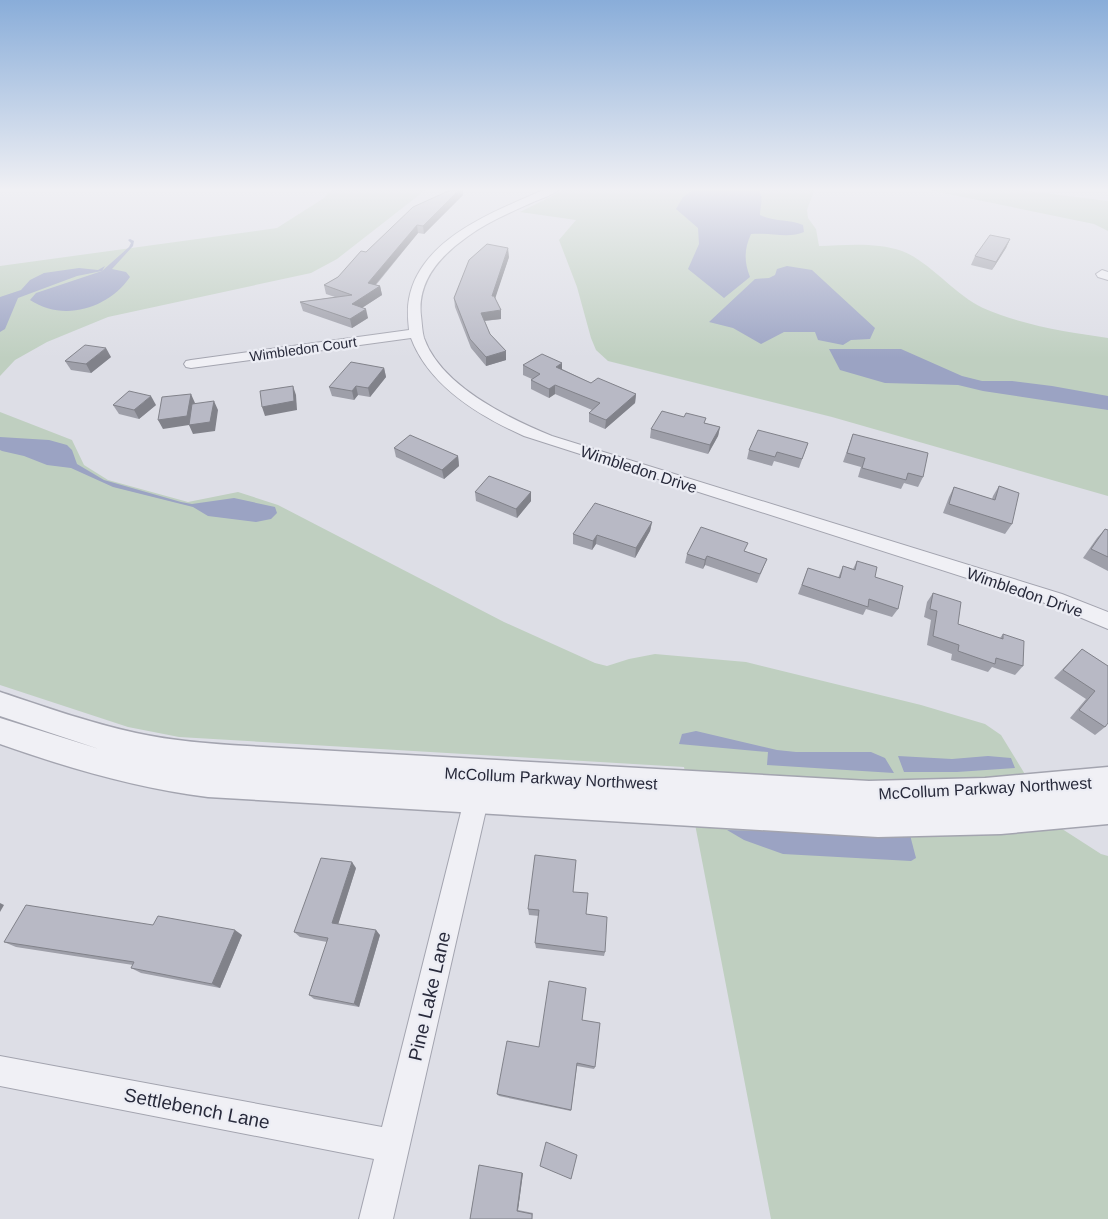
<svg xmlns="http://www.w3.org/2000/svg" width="1108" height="1219" viewBox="0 0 1108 1219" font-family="Helvetica,sans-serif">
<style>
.green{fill:#bfcfc0}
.water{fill:#9ba3c3}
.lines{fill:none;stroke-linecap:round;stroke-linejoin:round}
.minor-casing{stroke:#a3a4af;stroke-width:2}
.tertiary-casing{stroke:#a3a4af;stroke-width:3}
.minor{fill:#f0f0f5;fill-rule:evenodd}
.tertiary{fill:#f0f0f5;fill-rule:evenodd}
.wall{fill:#9e9fa9}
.shaded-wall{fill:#81828a}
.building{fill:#b8b9c5;stroke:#81828a}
.labels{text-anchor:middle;stroke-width:4.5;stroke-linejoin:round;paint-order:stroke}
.far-street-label{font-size:14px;fill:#282a3b;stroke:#ecedf4}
.street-label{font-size:16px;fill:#282a3b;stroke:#ecedf4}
.near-street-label{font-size:19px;fill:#282a3b;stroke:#ecedf4}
</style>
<rect width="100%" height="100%" fill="#dddee6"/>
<g class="green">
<polygon points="334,188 428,188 337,259 311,273 108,317 47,342 15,360 0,376 0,266 277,228 324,198"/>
<path d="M568 188H815L807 210 808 218 816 229 819 246C846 245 876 242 902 251 929 261 955 295 983 308 1021 325 1066 332 1108 338V496L832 417 608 361 596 350 591 338 577 287 559 240 576 220 520 212Z"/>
<polygon points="919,188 1004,188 1108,201 1108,231 1094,224"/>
<polygon points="0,412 72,440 84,465 108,480 188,502 238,492 278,505 504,622 595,663 607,666 629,659 655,654 746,662 921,705 985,724 1001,735 1056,825 1101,854 1108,856 1108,1219 771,1219 684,767 179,737 128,727 0,685"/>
</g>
<g class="water">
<path d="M696 188H757C765 196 760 205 760 215 775 222 790 219 803 225L804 232C788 239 769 232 751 234 744 249 744 262 750 277L724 298 688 269 699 244 698 228 676 209 683 197Z"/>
<path d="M130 239 134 241 133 246 112 269 126 272 130 277C108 309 63 322 30 300L36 293 102 271 77 276 18 298 5 329 0 332V297L21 290 30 280 44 273 79 268 98 270 105 266 102 271 129 247 131 243 128 240Z"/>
<polygon points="787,266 812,270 875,328 870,339 851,340 843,345 818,340 815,332 784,332 761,344 733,328 709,322 755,279 769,278 775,275 777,269"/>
<polygon points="829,349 901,349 962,376 982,381 1012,381 1052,386 1108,396 1108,410 983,391 958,385 885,383 840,370"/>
<polygon points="0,437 49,440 67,445 72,450 77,464 104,480 181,502 192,504 234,498 275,507 277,513 271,519 256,522 208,516 193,507 113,487 71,468 47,465 24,456 2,451 0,450"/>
<polygon points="696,731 777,750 796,752 871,752 885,758 894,773 767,765 768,752 679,744 682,734"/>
<polygon points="898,756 952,759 988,756 1011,758 1015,768 957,772 904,772"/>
<polygon points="727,830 910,835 916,858 911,861 783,854 744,840"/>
</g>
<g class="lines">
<defs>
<g id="minor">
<path d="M548 188H561C554 195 540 199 531 203 509 213 486 223 467 237 440 256 417 281 421 316 422 323 422 331 424 338 441 386 508 418 552 436L1062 594 1108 612V629L1048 604 524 436C479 416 429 386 411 338L191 368 186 367 184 364 186 361 191 360 409 330C408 320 407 309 409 299 420 237 499 210 548 188Z"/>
<polygon points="1102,270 1108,272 1108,280 1098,277 1096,274"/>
<polygon points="479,777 488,780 491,788 393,1219 359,1219 374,1159 0,1086 0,1056 382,1127 467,788 470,780"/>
</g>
<path id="tertiary" d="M0 692C45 707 90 723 136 733 173 741 210 744 247 746L869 781 985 778 1108 767V824L1001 834 878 837 208 797C136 788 68 768 0 744V718L99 749 0 716Z"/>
</defs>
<use href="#minor" class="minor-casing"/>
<use href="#tertiary" class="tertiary-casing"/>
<use href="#minor" class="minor"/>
<use href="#tertiary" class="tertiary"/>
</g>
<g class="wall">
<polygon points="455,188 463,188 463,195 424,234 418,233 376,285 380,286 382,295 362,308 368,318 352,328 303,311 300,302 335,297 326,294 324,285 338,277 366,252"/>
<polygon points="1010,239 1006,248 992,270 971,265 975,256"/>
<polygon points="509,257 495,297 501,319 485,321 490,334 506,351 506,360 486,366 471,348 455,307 454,298"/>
<polygon points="111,357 91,373 71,370 65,361"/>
<polygon points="523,365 562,369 591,383 636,394 635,403 605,429 589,422 589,413 592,410 555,394 549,398 531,389 531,380 532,379 523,375"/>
<polygon points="384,368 386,377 370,397 358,395 354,400 332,396 329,387"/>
<polygon points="113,405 156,405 139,419 119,414"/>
<polygon points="705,423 720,427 718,436 708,454 650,438 651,429"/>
<polygon points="853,434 923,477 918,487 904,483 901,489 858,477 861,467 843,462"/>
<polygon points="808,443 799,468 774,461 772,466 747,459 749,450"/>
<polygon points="394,448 458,456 459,466 444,479 396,457"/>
<polygon points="999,486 1012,524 1005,534 943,513 949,497 954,487 992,499 993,496"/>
<polygon points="475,492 531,492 531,501 517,518 476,501"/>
<polygon points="652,522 650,531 635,558 596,544 592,550 573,544 573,534"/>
<polygon points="1105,529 1108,530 1108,571 1083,558 1097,538"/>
<polygon points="745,551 767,559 757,583 705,565 703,569 685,563 687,554"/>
<polygon points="857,561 875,577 898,609 892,617 866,609 863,615 798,594 808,568 838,578 843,566 853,569"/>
<polygon points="933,593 958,624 1000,638 1003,634 1023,666 1015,675 992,667 988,672 951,660 952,654 927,645 931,620 924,617 927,602"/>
<polygon points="1082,649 1108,666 1105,727 1095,735 1070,718 1086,699 1054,678"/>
<polygon points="356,868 338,924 380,935 359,1007 314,999 309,995 327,942 300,937 294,932"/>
<polygon points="573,892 586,914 605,952 604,956 536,948 535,943 539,916 529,915 528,909"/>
<polygon points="153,925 242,935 220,988 141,973 131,968 133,965 16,947 4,942"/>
<polygon points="582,1020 595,1067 594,1069 577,1066 571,1111 499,1096 497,1094 539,1047"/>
<polygon points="479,1165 523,1173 518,1210 533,1213 532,1219 470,1219"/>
</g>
<g class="shaded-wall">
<polygon points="461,188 463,188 463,195 424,234 423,226"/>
<polygon points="417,225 418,233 370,291 368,283"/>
<polygon points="1010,239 1006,248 992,270 996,262"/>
<polygon points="508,248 509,257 493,305 492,296"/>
<polygon points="380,286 382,295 354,313 352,304"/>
<polygon points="366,309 368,318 352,328 350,319"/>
<polygon points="501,310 501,319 482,321 481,313"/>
<polygon points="106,348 111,357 91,373 86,364"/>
<polygon points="506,351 506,360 486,366 486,357"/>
<polygon points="562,363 562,372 556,367"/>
<polygon points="384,368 386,377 370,397 368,388"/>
<polygon points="555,385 555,394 549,398 549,389"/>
<polygon points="293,386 296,395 297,410 265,416 262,407"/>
<polygon points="356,386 358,395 354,400 352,391"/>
<polygon points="191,394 195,403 192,424 214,401 218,410 215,431 193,434 189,425 163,429 158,420"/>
<polygon points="636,394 635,403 605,429 606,420"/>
<polygon points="151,396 156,405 139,419 134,410"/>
<polygon points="720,427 718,436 708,454 710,445"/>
<polygon points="458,456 459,466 444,479 442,470"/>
<polygon points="531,492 531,501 517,518 516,509"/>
<polygon points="652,522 650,531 635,558 636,548"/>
<polygon points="597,535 596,544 592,550 593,541"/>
<polygon points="707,556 705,565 703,569 705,560"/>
<polygon points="352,862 356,868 337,928 332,923"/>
<polygon points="0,903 4,905 0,912"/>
<polygon points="235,930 242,935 220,988 212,984"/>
<polygon points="376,930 380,935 359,1007 354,1004"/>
<polygon points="522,1173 523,1173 518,1210 517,1211"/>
</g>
<g class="building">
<polygon points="455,188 461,188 423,226 417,225 368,283 380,286 352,304 366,309 350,319 300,302 352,295 324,285 338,277 361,251 366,252 413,207"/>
<polygon points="990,235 1010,239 996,262 975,256"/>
<polygon points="487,244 508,248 492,296 494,296 501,310 481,313 490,334 506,351 486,357 470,339 454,298 469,260"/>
<polygon points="85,345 106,348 86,364 65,361"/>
<polygon points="542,354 562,363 556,367 591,383 598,378 636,394 606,420 589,413 600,403 555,385 549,389 531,380 540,374 523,365"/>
<polygon points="351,362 384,368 368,388 356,386 352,391 329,387"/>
<polygon points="293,386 294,401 262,407 260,391"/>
<polygon points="129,391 151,396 134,410 113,405"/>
<polygon points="191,394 187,416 158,420 162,397"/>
<polygon points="214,401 210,422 189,425 192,404"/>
<polygon points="662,411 684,417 686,413 706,418 704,423 720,427 710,445 651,429"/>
<polygon points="758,430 808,443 802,459 777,452 775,457 749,450"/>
<polygon points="853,434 928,453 923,477 908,473 906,480 862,468 865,458 847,453"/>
<polygon points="410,435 458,456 442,470 394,448"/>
<polygon points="489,476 531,492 516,509 475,492"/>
<polygon points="999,486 1019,493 1012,524 949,504 954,487 995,500"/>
<polygon points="595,503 652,522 636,548 597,535 593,541 573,534"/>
<polygon points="701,527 748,543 744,551 767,559 760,574 707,556 705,560 687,554"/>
<polygon points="1105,529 1108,530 1108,557 1091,549"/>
<polygon points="857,561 877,567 875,577 903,586 898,609 869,599 868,607 802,585 808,568 840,578 843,566 855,570"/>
<polygon points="933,593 961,602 958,624 1003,639 1003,634 1024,641 1023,666 996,658 995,664 958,651 959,645 933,636 937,611 930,609"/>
<polygon points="1082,649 1108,666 1108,723 1105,727 1079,710 1095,691 1063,670"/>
<polygon points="535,855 576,860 573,892 588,893 586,914 607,917 605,952 535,943 539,910 528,909"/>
<polygon points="321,858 352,862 332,923 376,930 354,1004 309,995 328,938 294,932"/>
<polygon points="26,905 153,925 158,916 235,930 212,984 131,968 134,962 4,942"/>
<polygon points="549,981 586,988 582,1020 600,1023 595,1067 577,1063 571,1110 497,1094 507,1041 539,1047"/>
<polygon points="546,1142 577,1155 571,1179 540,1166"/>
<polygon points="479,1165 522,1173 517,1211 532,1214 532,1219 470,1219"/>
</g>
<linearGradient id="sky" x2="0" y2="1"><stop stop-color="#89add9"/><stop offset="0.53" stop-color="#f0f0f4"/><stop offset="1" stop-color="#f0f0f4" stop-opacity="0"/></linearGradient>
<rect width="1108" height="358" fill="url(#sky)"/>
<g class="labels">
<g class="far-street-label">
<text transform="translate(303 349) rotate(-8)" y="5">Wimbledon Court</text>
</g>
<g class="street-label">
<text transform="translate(639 469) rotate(18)" y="6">Wimbledon Drive</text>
<text transform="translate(1025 592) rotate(19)" y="6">Wimbledon Drive</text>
<text transform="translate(551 778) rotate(3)" y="6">McCollum Parkway Northwest</text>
<text transform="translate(985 788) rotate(-3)" y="6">McCollum Parkway Northwest</text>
</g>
<g class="near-street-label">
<text transform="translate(429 996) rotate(-77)" y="7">Pine Lake Lane</text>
<text transform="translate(197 1108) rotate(11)" y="7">Settlebench Lane</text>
</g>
</g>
</svg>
